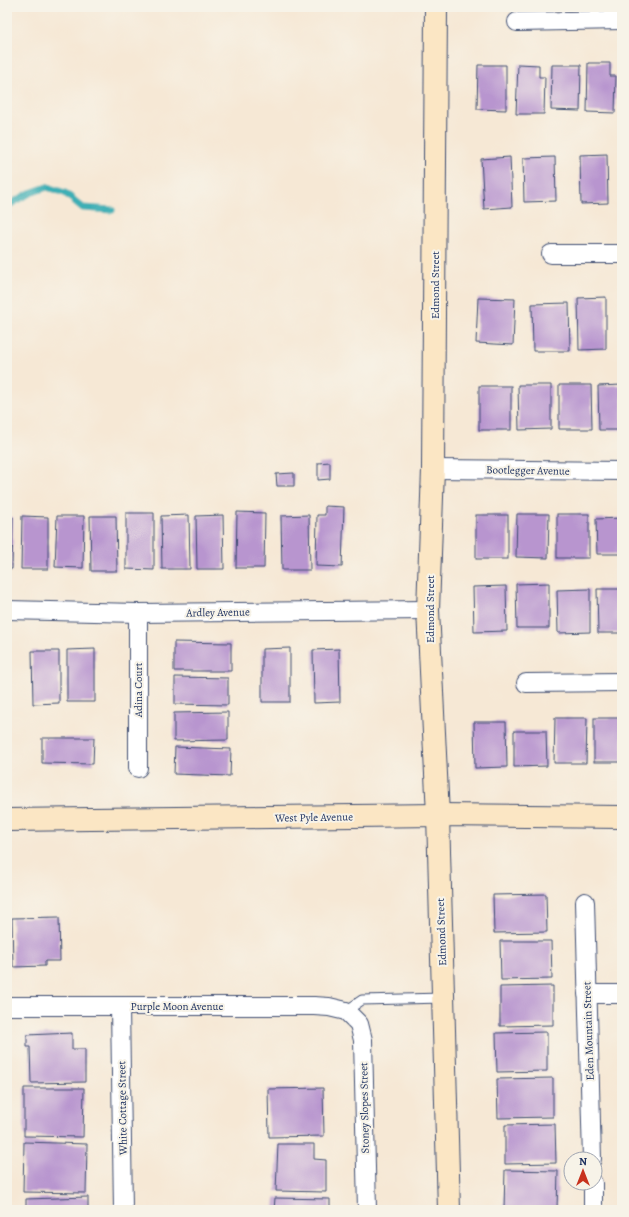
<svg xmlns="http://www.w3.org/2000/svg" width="629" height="1217" viewBox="0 0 629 1217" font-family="Alegreya,serif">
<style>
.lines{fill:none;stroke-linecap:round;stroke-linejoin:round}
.stream{stroke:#3dafb5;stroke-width:7}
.building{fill:#b895cf}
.lane-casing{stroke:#3c4b70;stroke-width:11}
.street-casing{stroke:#3c4b70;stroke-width:20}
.secondary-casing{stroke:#3c4b70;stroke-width:24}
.lane{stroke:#fff;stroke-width:9}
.street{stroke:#fff;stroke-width:18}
.secondary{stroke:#fbe6c4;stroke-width:22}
.labels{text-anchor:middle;stroke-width:4;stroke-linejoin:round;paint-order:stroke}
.street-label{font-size:11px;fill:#1b2f5e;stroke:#f7f3e8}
</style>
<rect width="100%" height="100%" fill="#f7f3e8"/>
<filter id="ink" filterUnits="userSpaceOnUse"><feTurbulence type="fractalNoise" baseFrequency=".025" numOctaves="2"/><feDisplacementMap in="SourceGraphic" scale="8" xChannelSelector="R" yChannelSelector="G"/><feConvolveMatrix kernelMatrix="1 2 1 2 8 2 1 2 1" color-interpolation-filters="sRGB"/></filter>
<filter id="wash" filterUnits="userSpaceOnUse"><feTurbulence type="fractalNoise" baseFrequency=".012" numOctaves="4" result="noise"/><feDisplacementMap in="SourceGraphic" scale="16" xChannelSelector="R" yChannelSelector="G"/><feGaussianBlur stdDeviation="0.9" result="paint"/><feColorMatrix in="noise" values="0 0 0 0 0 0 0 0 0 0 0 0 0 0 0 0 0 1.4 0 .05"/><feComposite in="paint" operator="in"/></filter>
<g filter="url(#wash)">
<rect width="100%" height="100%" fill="#f6e8d5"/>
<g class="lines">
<polyline class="stream" points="7,206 30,193 47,187 65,193 83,208 112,210"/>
</g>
<g id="blocks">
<g class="building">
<polygon points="588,63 610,63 610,76 616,76 615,113 587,112"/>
<polygon points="518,64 539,65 539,77 545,77 544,114 516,114"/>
<polygon points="478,65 506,65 506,110 477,109"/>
<polygon points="552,65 581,65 580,111 551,110"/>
<polygon points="607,154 608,203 581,204 580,155"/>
<polygon points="510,157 512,207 484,209 481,159"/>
<polygon points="555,157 556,201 524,202 523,158"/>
<polygon points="621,167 622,167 622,208 620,208"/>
<polygon points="606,297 606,349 579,350 578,298"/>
<polygon points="478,298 515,299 513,345 476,343"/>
<polygon points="569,303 570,351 533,351 532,304"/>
<polygon points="518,385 551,385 551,429 519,430"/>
<polygon points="559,385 591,385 592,429 559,429"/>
<polygon points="622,385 622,430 599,430 598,386"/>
<rect x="479" y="386" width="32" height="44"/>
<polygon points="330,462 330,479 318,480 318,463"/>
<polygon points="294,473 294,486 277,486 276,474"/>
<polygon points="325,506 344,507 342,567 316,566 317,515 325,515"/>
<polygon points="237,512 265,513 264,568 236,568"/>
<polygon points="126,513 154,513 154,570 126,569"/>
<polygon points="517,514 549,514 548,558 516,557"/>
<rect x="557" y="514" width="32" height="44"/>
<polygon points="189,515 190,569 162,569 161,516"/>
<polygon points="223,515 224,569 197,569 196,516"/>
<polygon points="309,515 310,570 282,570 281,516"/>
<rect x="476" y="515" width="32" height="44"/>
<polygon points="22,516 48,517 48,569 21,569"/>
<polygon points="57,516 84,516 83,568 55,567"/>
<polygon points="90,516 116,516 117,571 91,571"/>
<polygon points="7,517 13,517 12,569 7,569"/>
<polygon points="622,518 622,554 597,554 596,519"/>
<polygon points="549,583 549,628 517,628 516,584"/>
<polygon points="506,586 507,631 474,632 473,587"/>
<polygon points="590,589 590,632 558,633 557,590"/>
<polygon points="597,589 622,589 622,633 598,633"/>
<polygon points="174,642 231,643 231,671 174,671"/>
<polygon points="290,648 290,702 262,702 262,649"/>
<polygon points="95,649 95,702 67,702 67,650"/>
<polygon points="339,649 340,702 314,703 313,650"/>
<polygon points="32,651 59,651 59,703 33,704"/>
<polygon points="175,677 228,678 228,705 175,704"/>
<polygon points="228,712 228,740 174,741 174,713"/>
<polygon points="555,718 587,718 586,763 554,763"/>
<rect x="594" y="718" width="28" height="44"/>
<polygon points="474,722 506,722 507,767 475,768"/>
<polygon points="514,731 546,731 547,766 514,767"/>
<polygon points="42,738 94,738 93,764 42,763"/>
<polygon points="175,747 231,749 230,776 174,774"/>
<polygon points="546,894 547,932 494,933 493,895"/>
<polygon points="59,917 60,961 45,961 45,966 13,967 12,918"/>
<polygon points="500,941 551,941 552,979 501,980"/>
<polygon points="553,986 553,1025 500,1026 500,987"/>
<polygon points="547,1032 547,1071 497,1072 496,1033"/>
<polygon points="72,1033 72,1049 85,1049 85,1082 31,1083 30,1047 27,1047 27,1035"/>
<polygon points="553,1078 553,1117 498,1118 497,1079"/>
<polygon points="24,1088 84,1088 83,1137 24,1136"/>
<polygon points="323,1088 324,1136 269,1137 268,1089"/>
<polygon points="555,1124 556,1163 505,1164 505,1125"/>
<polygon points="24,1142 87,1144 86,1193 23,1192"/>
<polygon points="278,1144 314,1144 314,1159 326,1160 326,1192 276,1191"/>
<polygon points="505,1170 558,1171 557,1209 504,1209"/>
<polygon points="88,1197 88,1210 26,1210 26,1199"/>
<polygon points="275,1198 330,1199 330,1210 274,1210"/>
</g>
</g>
</g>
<g filter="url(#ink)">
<use href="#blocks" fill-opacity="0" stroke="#3c4b70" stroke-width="1"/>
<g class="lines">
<defs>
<polyline id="lane" points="346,1011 362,1000 443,998"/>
<g id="street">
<polyline points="517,22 622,20"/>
<polyline points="551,254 622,254"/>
<polyline points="433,469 622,471"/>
<polyline points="7,610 138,613 428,610"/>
<polyline points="526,683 622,682"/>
<polyline points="138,768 138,613"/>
<polyline points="585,902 592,1159"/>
<polyline points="587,994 622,994"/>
<polyline points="7,1006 314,1006 329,1007 346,1011 359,1024 363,1040 367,1210"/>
<polyline points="120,1006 123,1210"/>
<polyline points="593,1183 593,1210"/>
</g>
<g id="secondary">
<polyline points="436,7 433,469 428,610 438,815 449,1210"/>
<polyline points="7,820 438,815 622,817"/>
</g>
</defs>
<use href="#lane" class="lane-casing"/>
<use href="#street" class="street-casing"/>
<use href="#secondary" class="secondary-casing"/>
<use href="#lane" class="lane"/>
<use href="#street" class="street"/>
<use href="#secondary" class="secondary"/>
</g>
</g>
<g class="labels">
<g class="street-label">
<text transform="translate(435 285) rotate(-90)" y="4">Edmond Street</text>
<text transform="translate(528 470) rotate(1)" y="4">Bootlegger Avenue</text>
<text transform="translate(430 609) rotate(-90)" y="4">Edmond Street</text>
<text transform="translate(218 612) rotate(-1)" y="4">Ardley Avenue</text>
<text transform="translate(138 690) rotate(-90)" y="4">Adina Court</text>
<text transform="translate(314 817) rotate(-1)" y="4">West Pyle Avenue</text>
<text transform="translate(441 932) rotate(-92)" y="4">Edmond Street</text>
<text x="177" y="1010">Purple Moon Avenue</text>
<text transform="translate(588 1031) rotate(-92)" y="4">Eden Mountain Street</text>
<text transform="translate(122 1108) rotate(-91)" y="4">White Cottage Street</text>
<text transform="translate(364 1108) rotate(-91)" y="4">Stoney Slopes Street</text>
</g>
</g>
<rect width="629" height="1217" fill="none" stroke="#f7f3e8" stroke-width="24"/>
<g transform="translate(583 1171)"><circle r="19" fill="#f7f3e8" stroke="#9fa5b1"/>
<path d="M0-3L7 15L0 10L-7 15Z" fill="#c8321e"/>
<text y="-6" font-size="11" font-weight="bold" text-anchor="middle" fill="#1b2f5e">N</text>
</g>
</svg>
